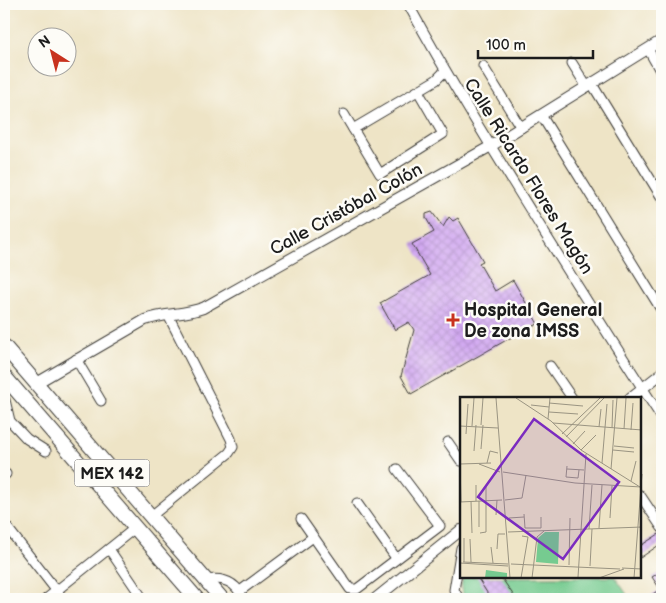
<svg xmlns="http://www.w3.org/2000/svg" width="666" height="603" viewBox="0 0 666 603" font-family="'Balsamiq Sans',sans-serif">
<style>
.grass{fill:#76cb90;stroke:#497456}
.building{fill:url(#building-cross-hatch)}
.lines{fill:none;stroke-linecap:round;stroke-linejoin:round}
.minor-casing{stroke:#3c3a36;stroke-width:11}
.tertiary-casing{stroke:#3c3a36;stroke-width:12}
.trunk-casing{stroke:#3c3a36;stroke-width:16}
.minor{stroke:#fff;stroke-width:9}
.tertiary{stroke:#fff;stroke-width:10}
.trunk{stroke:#fff;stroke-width:14}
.poi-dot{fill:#c8321e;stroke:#fdfcf7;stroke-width:2}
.labels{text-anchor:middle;stroke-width:5;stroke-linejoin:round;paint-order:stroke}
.shield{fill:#fdfcf7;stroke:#605f5e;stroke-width:1}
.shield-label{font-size:16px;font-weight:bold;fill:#1c1c1c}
.street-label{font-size:18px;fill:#1c1c1c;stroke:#fdfcf7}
.poi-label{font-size:18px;font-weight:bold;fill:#1c1c1c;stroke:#fdfcf7;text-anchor:start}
.inset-road{fill:none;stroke:#9a9482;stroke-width:1}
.view{fill:#7b2cbf;fill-opacity:0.15;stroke:#7b2cbf;stroke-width:2.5}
.inset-edge{fill:none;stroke:#1c1c1c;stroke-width:2.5}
</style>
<defs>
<pattern id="building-cross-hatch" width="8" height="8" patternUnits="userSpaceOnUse" patternTransform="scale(1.25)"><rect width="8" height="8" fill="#d2a9f1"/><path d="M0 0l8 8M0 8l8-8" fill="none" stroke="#b491ce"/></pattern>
</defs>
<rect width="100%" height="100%" fill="#fdfcf7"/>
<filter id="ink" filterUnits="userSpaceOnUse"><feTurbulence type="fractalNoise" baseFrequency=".02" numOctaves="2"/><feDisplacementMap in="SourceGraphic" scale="10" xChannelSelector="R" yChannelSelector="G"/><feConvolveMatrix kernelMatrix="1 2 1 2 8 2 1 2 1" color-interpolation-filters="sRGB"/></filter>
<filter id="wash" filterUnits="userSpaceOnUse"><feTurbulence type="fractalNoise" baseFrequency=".0096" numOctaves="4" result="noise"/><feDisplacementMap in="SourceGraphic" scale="20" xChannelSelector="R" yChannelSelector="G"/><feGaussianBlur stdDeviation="1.12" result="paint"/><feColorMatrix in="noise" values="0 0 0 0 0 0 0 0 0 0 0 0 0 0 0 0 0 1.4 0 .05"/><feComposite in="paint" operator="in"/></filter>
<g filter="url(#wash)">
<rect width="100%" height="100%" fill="#eee4c6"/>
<polygon class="grass" points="463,577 615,577 630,599 466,599 461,589"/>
<g id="blocks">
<g class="building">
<polygon points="432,212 443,227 449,217 453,221 458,218 483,261 479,263 495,291 513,280 538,324 526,330 526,329 411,394 401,376 414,330 409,322 395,330 380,303 430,275 412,244 434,232 426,218 426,214"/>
<polygon points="659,534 662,539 662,543 640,558 640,546"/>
<polygon points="662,571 662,599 646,599 660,589 652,577"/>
<polygon points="477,577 501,577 516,599 491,599"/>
</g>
</g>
</g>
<g filter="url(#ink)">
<use href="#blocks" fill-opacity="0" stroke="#3c3a36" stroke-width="1"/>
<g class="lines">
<defs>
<g id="minor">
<path d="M408 4C450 81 496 155 542 229 582 293 621 356 662 418"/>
<polyline points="648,49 662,74"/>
<polyline points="572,63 587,87"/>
<polyline points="483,66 521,128"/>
<polyline points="592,84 662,198"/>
<polyline points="344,114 380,174 443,134 418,91"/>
<polyline points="541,115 662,311"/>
<polyline points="353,129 436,80 445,71"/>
<polyline points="76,359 101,401"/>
<polyline points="550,366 572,398"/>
<polyline points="5,400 10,421 27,439 46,451"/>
<polyline points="448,442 461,461"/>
<polyline points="4,473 6,474"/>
<polyline points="640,495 662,528"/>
<polyline points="357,503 396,558"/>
<polyline points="150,517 229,453 233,447 231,439 168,315"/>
<polyline points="301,519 350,589 357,589 440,526 397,469"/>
<polyline points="6,526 63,599"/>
<polyline points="109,549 143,599"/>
<path d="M205 580C223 577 236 581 243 599"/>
<polyline points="240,591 313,537"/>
<polyline points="46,599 135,528"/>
<polyline points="459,599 454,590 461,548"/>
</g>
<g id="tertiary">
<path d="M35 384 145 320C165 313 184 315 203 308L491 146 662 40"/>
<polyline points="630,398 662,373"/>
<polyline points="375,599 461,530"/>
</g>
<g id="trunk">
<polyline points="4,346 222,599"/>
<polyline points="4,376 197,599"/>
</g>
</defs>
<use href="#minor" class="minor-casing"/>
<use href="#tertiary" class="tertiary-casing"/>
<use href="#trunk" class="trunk-casing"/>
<use href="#minor" class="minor"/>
<use href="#tertiary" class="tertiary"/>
<use href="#trunk" class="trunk"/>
</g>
</g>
<path class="poi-dot" d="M450.5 312.5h5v5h5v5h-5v5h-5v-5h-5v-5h5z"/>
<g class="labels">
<rect class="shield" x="74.5" y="459.5" width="75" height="27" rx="4"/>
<g class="shield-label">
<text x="112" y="479">MEX 142</text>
</g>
<g class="street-label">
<text transform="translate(529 176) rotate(58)" y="6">Calle Ricardo Flores Magón</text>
<text transform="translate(346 209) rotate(-29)" y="6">Calle Cristóbal Colón</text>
</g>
<g class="poi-label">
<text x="464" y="316">Hospital General<tspan x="464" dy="21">De zona IMSS</tspan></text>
</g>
</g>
<g transform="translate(460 397)">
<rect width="181" height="181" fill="#eee4c6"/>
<path d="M85 135H99L98 167 76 165 78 141ZM26 173 47 176V181H25Z" fill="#76cb90"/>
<path class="inset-road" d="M36 1 50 181M56 1 91 24 121 53 180 90M89 6 123 9M71 8 89 10M89 15 118 17M88 22 90 1M93 26 182 33M21 28 23 1M0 29 38 31M12 29 14 1M139 30 141 12M152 31 153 3M164 32 166 1M171 33 173 6M6 37 8 7M102 37 140 1M106 40 144 1M113 47 125 34M154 49 174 51M21 52 23 28M121 53 136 38M153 53 174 55M14 54 16 28M27 66 30 54 38 56M142 66 147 7M0 67 1 105M0 67 31 66M19 67 40 75M107 69 106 80 118 81 119 73M107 72 124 73M151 72 157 1M43 75 115 86 181 90M171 84 176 64M45 103 62 101 66 78M11 104 12 136M16 104V88M0 105 42 103M64 117 65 131H81V120M36 118 37 103M49 121 64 120M150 121 152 89M19 130V104M139 131 142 88M129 132 132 88M48 135 182 130M20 136 26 135V90M4 141V165M10 142 11 165M31 150 33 166M37 152 38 137H45M3 165 48 167M0 166 48 169M51 167 160 172M109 168 110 121M130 169 132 132M162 171 182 172M118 180 126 57M61 181 68 140 62 139M72 181 77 140 84 134M139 181 164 172M174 181 182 77"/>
<path class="view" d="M74 22 159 85 103 162 18 100Z"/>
<rect width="181" height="181" class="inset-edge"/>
</g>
<rect width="666" height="603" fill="none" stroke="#fdfcf7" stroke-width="20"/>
<g transform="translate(52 52) rotate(324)"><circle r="24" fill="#fdfcf7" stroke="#a3a29f"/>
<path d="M0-4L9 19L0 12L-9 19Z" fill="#c8321e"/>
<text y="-8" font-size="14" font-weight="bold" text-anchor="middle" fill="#1c1c1c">N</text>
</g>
<path d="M478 50v8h115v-8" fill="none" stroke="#1c1c1c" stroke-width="2.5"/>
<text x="486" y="50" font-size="15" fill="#1c1c1c" stroke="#fdfcf7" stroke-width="4" paint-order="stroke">100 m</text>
</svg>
